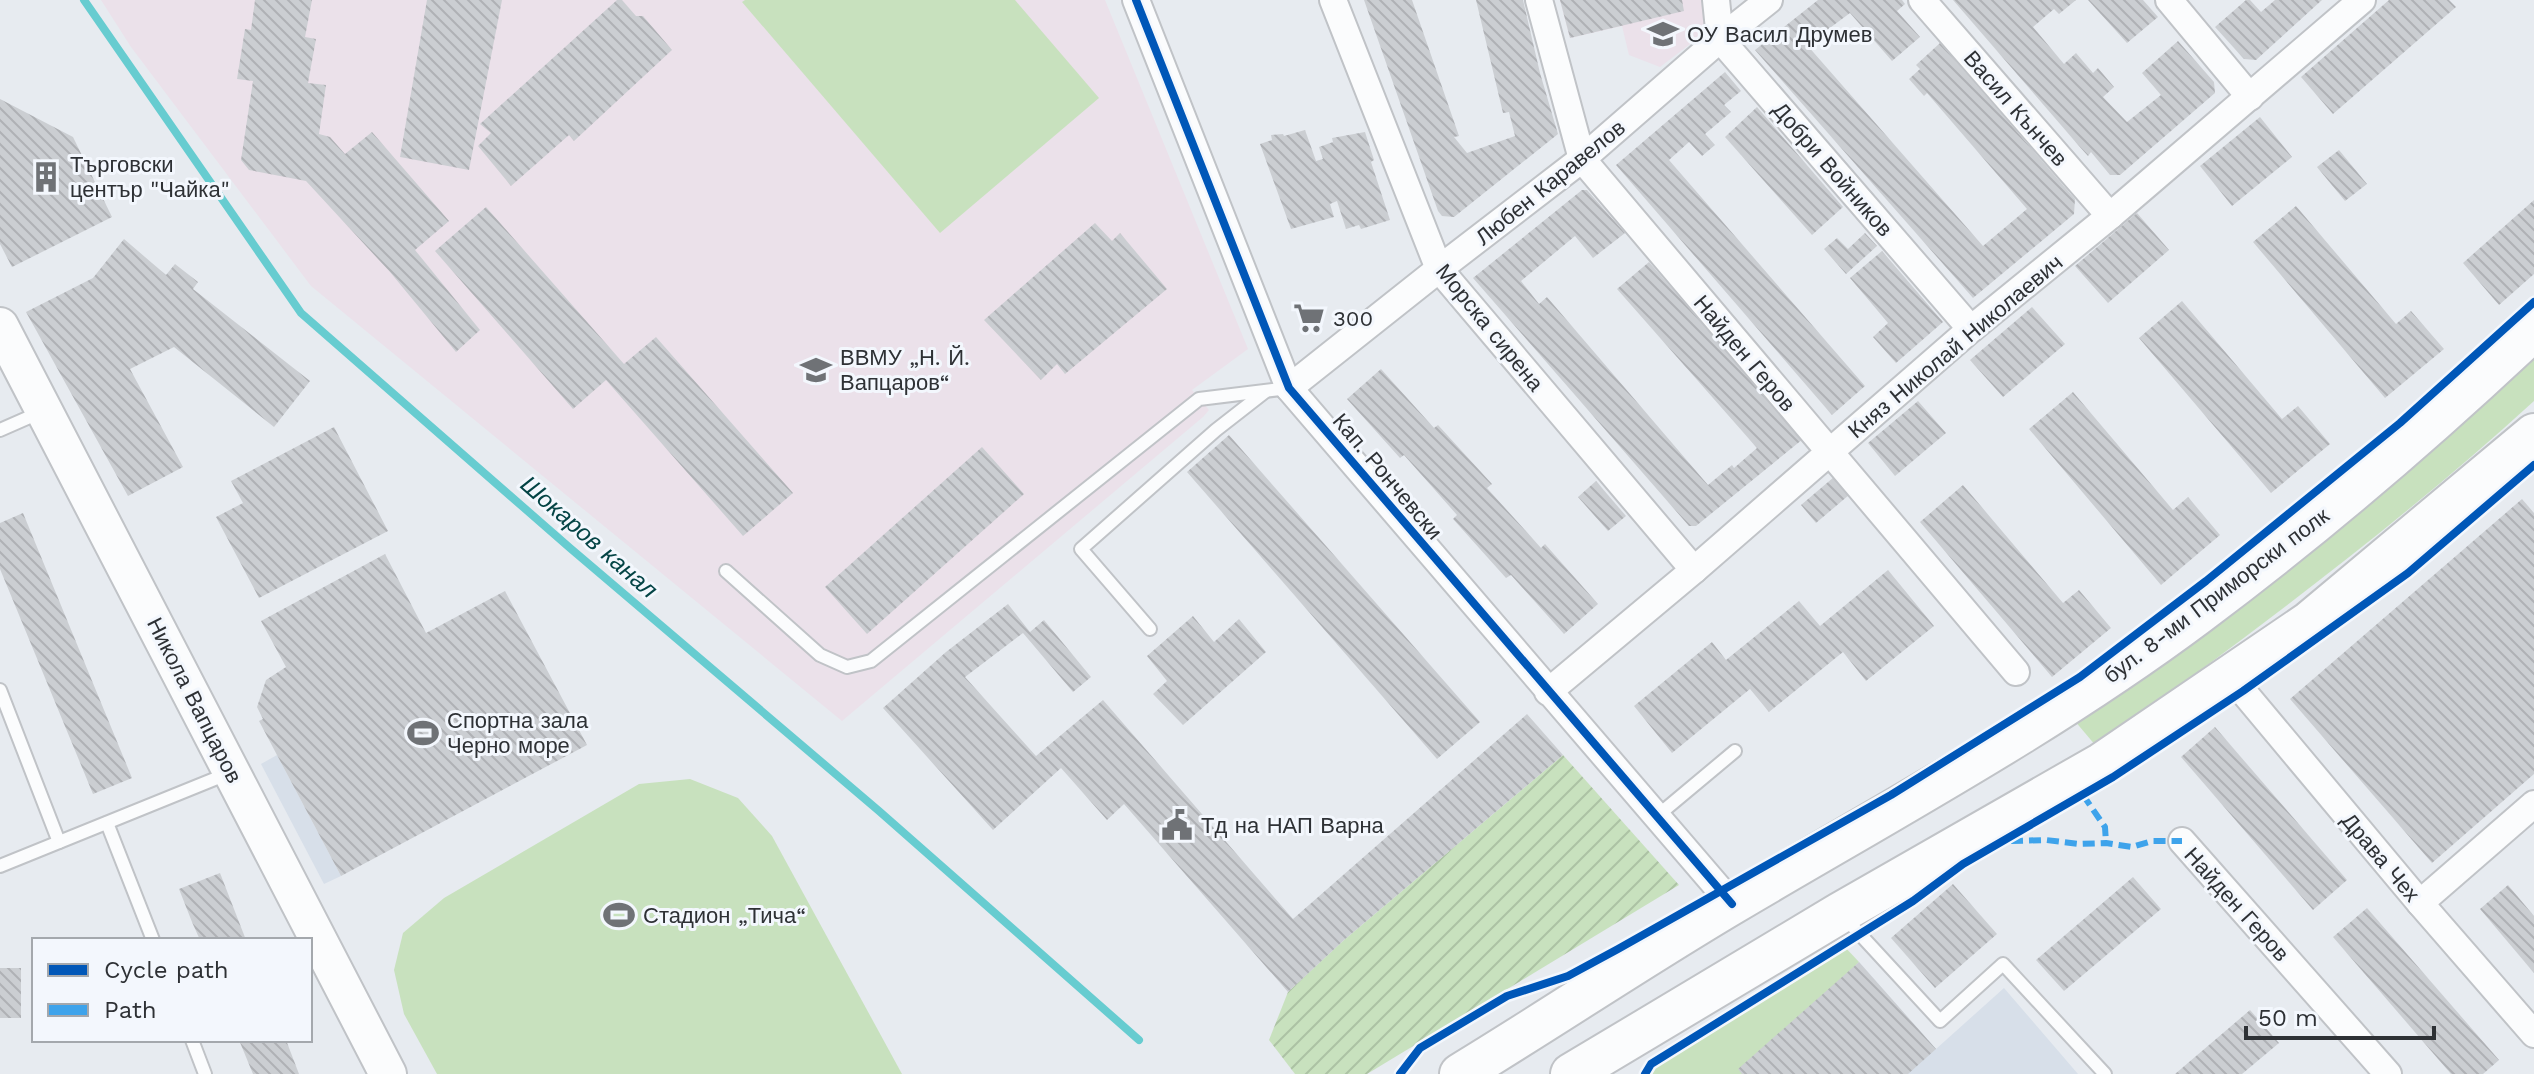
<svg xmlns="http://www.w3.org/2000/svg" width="2534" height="1074" viewBox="0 0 2534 1074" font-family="'Work Sans',sans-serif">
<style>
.built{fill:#d7dfe9}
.education{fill:#ebe1ea}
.grass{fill:#c8e1be}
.garden{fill:url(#garden-furrows)}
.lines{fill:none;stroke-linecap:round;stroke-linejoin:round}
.stream{stroke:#67ccd0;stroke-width:8}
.building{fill:url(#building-back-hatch)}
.lane-casing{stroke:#c0c3c7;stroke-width:16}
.street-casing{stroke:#c0c3c7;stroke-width:30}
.secondary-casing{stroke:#c0c3c7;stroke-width:40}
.primary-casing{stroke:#c0c3c7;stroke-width:44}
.lane{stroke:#fbfcfd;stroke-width:12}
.street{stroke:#fbfcfd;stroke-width:26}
.secondary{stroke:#fbfcfd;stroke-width:36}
.primary{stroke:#fbfcfd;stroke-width:40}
.quiet{stroke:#3ea3eb;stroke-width:6;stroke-dasharray:12 6;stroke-linecap:butt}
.cycleway-casing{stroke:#f3f7fd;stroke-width:13}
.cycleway{stroke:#0057b8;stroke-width:8}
.labels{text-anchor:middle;stroke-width:6;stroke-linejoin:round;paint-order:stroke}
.poi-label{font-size:22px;fill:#2e3135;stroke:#f3f7fd;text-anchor:start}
.street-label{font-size:22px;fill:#2e3135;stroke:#f3f7fd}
.water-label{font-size:24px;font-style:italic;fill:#044445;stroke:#f3f7fd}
</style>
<defs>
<pattern id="garden-furrows" width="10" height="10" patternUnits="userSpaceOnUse" patternTransform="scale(2)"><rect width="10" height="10" fill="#c8e1be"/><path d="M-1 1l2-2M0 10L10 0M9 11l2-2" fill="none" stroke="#acc2a4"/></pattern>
<pattern id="building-back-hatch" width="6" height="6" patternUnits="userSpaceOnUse" patternTransform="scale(2)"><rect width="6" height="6" fill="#cbced2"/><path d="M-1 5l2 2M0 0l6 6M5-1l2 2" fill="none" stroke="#afb1b5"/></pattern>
</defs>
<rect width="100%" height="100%" fill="#e7ebf0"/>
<g class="built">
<polygon points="277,755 341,876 324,884 261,764"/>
<polygon points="1859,962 1936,1049 2004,988 2078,1074 1742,1074"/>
</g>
<g class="education">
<polygon points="101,0 1105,0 1248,349 1192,390 1209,410 1203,417 842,721 311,286 131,47"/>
<polygon points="1560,0 1703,0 1707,31 1660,67 1629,55 1622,26 1570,38"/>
</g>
<g class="grass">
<polygon points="745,0 1015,0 1099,98 940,233 742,2"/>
<path d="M2534 350V401C2396 527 2247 637 2096 746L2074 720Z"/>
<polygon points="690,779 738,798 772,836 902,1074 437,1074 404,1014 394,970 403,933 444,898 639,784"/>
<polygon points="1843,945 1859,962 1742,1074 1645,1074 1651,1064"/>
</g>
<polygon class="garden" points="1563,755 1679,885 1367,1074 1295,1074 1269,1040 1288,992 1344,940"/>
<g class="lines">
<polyline class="stream" points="84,0 301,313 570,548 879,811 1139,1040"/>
</g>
<g class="building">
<polygon points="255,0 312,0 305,37 316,39 308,83 326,85 319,134 330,137 345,154 372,132 449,221 415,250 480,330 456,352 390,272 306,181 249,170 241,160 253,81 237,79 245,29 251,30"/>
<polygon points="427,0 502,0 469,170 400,157"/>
<polygon points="617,0 622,0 636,16 643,16 672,50 574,141 569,135 511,186 478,146 491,133 480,124"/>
<polygon points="1364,0 1412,0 1459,136 1454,137 1467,153 1515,136 1509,112 1503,113 1476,0 1523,0 1540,73 1558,134 1454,217 1442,216 1438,211"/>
<polygon points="1560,0 1682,0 1684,11 1570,38"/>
<polygon points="1818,0 1902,0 1905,4 1897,11 1920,37 1892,61 1850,13 1807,45 1983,246 2027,209 1927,93 1924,96 1909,79 1920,69 1916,65 1940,43 2075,199 2074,214 1973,298 1755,50"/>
<polygon points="1953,0 2076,0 2059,14 2054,9 2033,27 2064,64 2076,53 2093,73 2098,68 2114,87 2103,97 2127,122 2161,95 2142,73 2178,41 2214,82 2215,93 2120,175 2110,175 2091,152 2088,156 2079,146"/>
<polygon points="2088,0 2143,0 2158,17 2127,43"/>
<polygon points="2246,0 2250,0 2261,12 2275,0 2322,0 2256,60 2244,59 2215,27"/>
<polygon points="2389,0 2449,0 2456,7 2333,114 2301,77"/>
<polygon points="1725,72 1741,91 1724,105 1731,112 1705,134 1715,145 1702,156 1689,142 1669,160 1865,386 1832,415 1616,165"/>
<polygon points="0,99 73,137 112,217 12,267 0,244"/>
<polygon points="1757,107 1843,207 1812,235 1725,137"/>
<polygon points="2260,117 2292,157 2232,206 2200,166"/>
<polygon points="1305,130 1316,161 1323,159 1319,147 1333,142 1332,138 1365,132 1374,160 1371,162 1390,220 1361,229 1359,225 1346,229 1337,201 1330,204 1334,217 1291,229 1260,144 1272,140 1271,135 1283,134 1284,136"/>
<polygon points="2339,150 2367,184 2345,201 2317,167"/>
<polygon points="1582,190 1587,190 1625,233 1593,258 1575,236 1521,281 1539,304 1547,297 1708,485 1732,465 1734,468 1757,448 1617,289 1649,262 1803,439 1696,526 1689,526 1473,278"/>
<polygon points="2534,200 2534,274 2499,305 2463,263"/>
<polygon points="2296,206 2396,324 2411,311 2444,349 2385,398 2253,242"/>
<polygon points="486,207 624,364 656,337 793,493 743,536 606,380 573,409 435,251"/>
<polygon points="2137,213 2169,250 2108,303 2075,266"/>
<polygon points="1095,223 1112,241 1120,233 1167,289 1065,374 1057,364 1041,380 984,320"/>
<polygon points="1865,233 1877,246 1846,274 1824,249 1837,238 1848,249"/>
<polygon points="124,239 166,275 175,264 198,282 193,289 310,381 274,427 174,347 130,369 183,467 128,496 26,312 93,278"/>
<polygon points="1882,251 1943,322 1896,363 1873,337 1888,323 1850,278"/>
<polygon points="2182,301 2282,419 2298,406 2330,444 2271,493 2139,338"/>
<polygon points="2032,307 2065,344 2003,397 1970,360"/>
<polygon points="1381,369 1434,428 1438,425 1492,484 1487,488 1541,548 1545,544 1598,604 1564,634 1511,575 1506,578 1453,519 1457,515 1404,455 1400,458 1347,399"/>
<polygon points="2073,392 2173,510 2188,497 2220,535 2161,585 2029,429"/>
<polygon points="1918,401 1946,433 1895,476 1868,443"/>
<polygon points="334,427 388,531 259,598 216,517 243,503 231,481"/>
<polygon points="1229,435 1480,722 1437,759 1187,472"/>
<polygon points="982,447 1024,494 867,634 825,587"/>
<polygon points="1834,477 1849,495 1816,523 1801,505"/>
<polygon points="1596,481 1626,516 1608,531 1578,497"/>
<polygon points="1963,485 2063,603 2079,590 2111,628 2052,677 1920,522"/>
<polygon points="2522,499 2534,513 2534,774 2432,863 2290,699"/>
<polygon points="23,513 132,778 93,794 0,569 0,523"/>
<polygon points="385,554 426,633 505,591 587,745 341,876 259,721 263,719 257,707 266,680 286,667 261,621"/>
<polygon points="1888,570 1934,626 1866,681 1843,652 1769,712 1750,689 1672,753 1634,706 1712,642 1726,660 1799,601 1820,626"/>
<polygon points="1008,604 1030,632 1044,620 1091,677 1073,692 1023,633 965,677 1036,756 1103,700 1293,919 1527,714 1563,755 1344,940 1288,992 1124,804 1107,820 1061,768 993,830 883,708 946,652"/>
<polygon points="1193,616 1214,642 1239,619 1266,652 1183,725 1153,694 1167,681 1147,656"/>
<polygon points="2215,727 2347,880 2313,910 2181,757"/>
<polygon points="220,873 246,940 200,940 192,922 179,889"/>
<polygon points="2133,877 2161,909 2064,991 2036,960"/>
<polygon points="1953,884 1997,934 1935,988 1891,938"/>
<polygon points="2508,885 2534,916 2534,973 2480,909"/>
<polygon points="2367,908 2499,1060 2483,1074 2451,1074 2333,937"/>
<polygon points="1859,962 1936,1049 1908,1074 1742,1074 1738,1069"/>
<rect x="0" y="968" width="21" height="50"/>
<polygon points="2250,1010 2279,1043 2242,1074 2175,1074"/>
<polygon points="239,1040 286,1040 299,1074 253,1074"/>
</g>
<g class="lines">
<defs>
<g id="lane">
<polyline points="0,430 41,412"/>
<polyline points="726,571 820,655 847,667 871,661 1199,399 1289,388"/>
<polyline points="1150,629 1081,549 1216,430 1266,391"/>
<polyline points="0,690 59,842"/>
<polyline points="1656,817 1735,751"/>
<polyline points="107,823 153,940"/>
<polyline points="0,866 227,774"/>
<polyline points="1845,918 1940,1021 2003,964 2105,1074"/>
<polyline points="192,1040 205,1074"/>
</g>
<g id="street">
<polyline points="1136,0 1289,388 1732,904"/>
<polyline points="1333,0 1439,269 1694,570"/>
<polyline points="1539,0 1582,159 2016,672"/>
<polyline points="1716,0 1720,39 1971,329"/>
<polyline points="1922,0 2110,216"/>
<polyline points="2169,0 2250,97"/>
<polyline points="1289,388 1439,269 1582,159 1720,39 1769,0"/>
<polyline points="2231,677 2420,903 2534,1034"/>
<polyline points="1548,692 1694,570 1971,329 2110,216 2362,0"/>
<polyline points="2182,841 2388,1074"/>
<polyline points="2420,903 2534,804"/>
</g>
<polyline id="secondary" points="0,326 388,1074"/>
<g id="primary">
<path d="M1460 1074C1552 1018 1641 958 1734 903 1891 810 2051 724 2197 615 2315 527 2427 431 2534 330"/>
<polyline points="1571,1074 1840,913 2102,763 2309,622 2534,434"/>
</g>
</defs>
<use href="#lane" class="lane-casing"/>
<use href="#street" class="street-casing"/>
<use href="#secondary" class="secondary-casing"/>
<use href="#primary" class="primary-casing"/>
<use href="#lane" class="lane"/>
<use href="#street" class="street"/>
<use href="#secondary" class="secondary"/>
<use href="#primary" class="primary"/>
<g class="quiet">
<polyline points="2083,795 2105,827 2106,843"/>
<polyline points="2011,841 2046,840 2079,844 2106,843 2132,847 2152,841 2182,841"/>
</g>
<defs>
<g id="cycleway">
<polyline points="1136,0 1289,388 1732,904"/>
<polyline points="1400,1074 1420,1048 1507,996 1568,976 1618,949 1891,795 2080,677 2206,581 2400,423 2534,302"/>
<polyline points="1645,1074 1651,1064 1913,901 1963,864 2113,777 2243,691 2408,573 2534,465"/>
</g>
</defs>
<use href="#cycleway" class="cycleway-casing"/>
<use href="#cycleway" class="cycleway"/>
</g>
<defs>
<symbol id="school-bare" viewBox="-9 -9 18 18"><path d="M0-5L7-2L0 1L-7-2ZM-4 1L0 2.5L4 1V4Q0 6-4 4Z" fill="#6f7276" stroke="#f3f7fd" stroke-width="2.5" paint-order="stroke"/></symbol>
<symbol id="building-bare" viewBox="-9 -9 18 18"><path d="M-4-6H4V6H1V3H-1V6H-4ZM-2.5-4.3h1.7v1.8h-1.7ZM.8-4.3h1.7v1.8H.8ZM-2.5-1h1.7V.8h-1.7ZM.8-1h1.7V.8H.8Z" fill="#6f7276" stroke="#f3f7fd" stroke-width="2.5" paint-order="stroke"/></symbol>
<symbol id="supermarket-bare" viewBox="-9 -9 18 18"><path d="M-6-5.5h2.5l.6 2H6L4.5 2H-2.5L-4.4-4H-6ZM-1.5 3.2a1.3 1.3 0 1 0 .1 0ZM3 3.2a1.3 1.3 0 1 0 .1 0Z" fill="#6f7276" stroke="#f3f7fd" stroke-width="2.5" paint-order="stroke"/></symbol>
<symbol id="university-bare" viewBox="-9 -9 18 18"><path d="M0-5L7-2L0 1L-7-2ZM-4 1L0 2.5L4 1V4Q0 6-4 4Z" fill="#6f7276" stroke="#f3f7fd" stroke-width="2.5" paint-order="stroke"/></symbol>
<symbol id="stadium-bare" viewBox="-9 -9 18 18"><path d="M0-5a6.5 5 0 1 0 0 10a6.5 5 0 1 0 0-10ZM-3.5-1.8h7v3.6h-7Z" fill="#6f7276" stroke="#f3f7fd" stroke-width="2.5" paint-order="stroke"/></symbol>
<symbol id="civic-bare" viewBox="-9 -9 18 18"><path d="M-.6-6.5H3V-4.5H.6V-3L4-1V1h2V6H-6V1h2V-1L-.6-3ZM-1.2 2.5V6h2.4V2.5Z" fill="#6f7276" stroke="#f3f7fd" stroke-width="2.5" paint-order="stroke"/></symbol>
</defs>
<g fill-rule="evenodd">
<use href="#school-bare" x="1641" y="12" width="44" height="44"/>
<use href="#building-bare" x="24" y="155" width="44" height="44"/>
<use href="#supermarket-bare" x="1287" y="296" width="44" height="44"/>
<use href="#university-bare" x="794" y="348" width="44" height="44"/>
<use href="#stadium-bare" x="401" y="711" width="44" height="44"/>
<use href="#civic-bare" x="1155" y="803" width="44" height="44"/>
<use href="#stadium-bare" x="597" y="893" width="44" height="44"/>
</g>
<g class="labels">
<g class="poi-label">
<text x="1687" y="42">ОУ Васил Друмев</text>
<text x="70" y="172">Търговски<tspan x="70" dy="25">център "Чайка"</tspan></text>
<text x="1333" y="326">300</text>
<text x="840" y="365">ВВМУ „Н. Й.<tspan x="840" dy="25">Вапцаров“</tspan></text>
<text x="447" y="728">Спортна зала<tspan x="447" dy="25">Черно море</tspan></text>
<text x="1201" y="833">Тд на НАП Варна</text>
<text x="643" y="923">Стадион „Тича“</text>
</g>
<g class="street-label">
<text transform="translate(2016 108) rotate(49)" y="8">Васил Кънчев</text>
<text transform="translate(1833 169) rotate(49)" y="8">Добри Войников</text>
<text transform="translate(1550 182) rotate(-39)" y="8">Любен Каравелов</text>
<text transform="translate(1490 327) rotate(51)" y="8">Морска сирена</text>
<text transform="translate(1955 346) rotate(-40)" y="8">Княз Николай Николаевич</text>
<text transform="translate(1745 353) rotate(50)" y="8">Найден Геров</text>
<text transform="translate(1388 476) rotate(50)" y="8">Кап. Рончевски</text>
<text transform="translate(2216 595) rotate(-37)" y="8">бул. 8-ми Приморски полк</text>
<text transform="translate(195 700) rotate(63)" y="8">Никола Вапцаров</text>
<text transform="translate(2381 857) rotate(50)" y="8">Драва Чех</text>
<text transform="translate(2237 904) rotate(48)" y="8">Найден Геров</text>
</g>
<g class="water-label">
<text transform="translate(589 537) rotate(41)" y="8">Шокаров канал</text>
</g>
</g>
<rect x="32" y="938" width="280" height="104" fill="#f3f7fd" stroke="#a4a8ad" stroke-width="2"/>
<rect x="48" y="964" width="40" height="12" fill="#0057b8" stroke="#a4a8ad" stroke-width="2"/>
<text x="104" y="978" font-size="24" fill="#2e3135">Cycle path</text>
<rect x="48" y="1004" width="40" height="12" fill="#3ea3eb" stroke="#a4a8ad" stroke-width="2"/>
<text x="104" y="1018" font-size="24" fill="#2e3135">Path</text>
<path d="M2246 1026v12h188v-12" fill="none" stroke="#2e3135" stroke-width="4"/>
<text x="2258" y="1026" font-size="24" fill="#2e3135" stroke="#f3f7fd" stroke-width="6" paint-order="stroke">50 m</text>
</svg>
